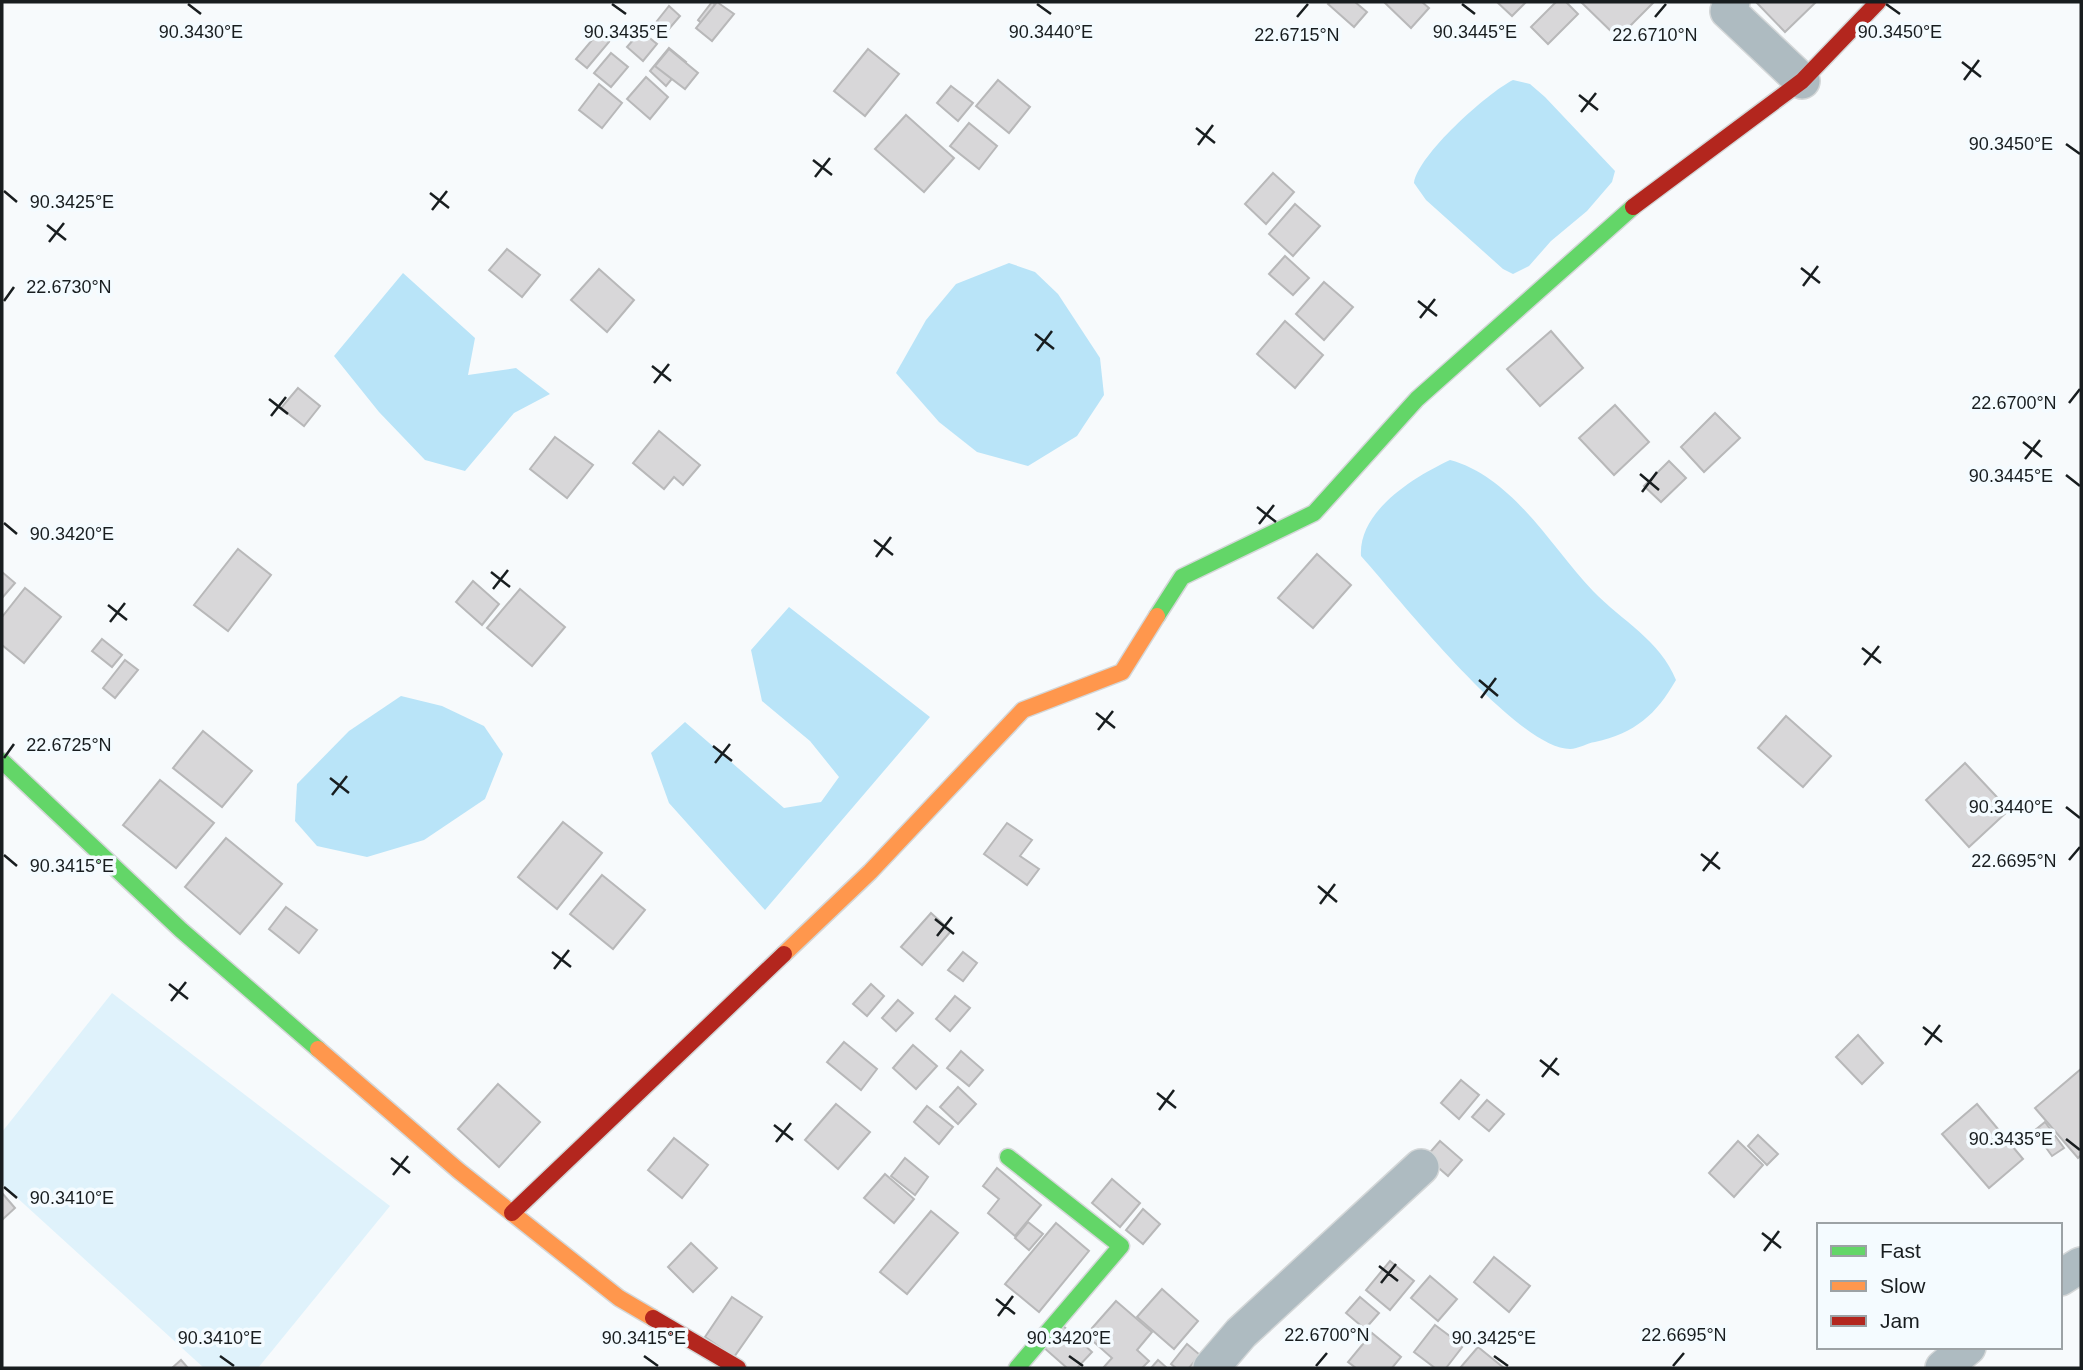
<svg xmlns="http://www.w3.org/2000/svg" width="2083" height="1370" viewBox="0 0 2083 1370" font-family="Arial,sans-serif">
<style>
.green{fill:#dff2fb}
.water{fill:#b9e4f8}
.building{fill:#d8d7d9;stroke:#b8b8b9;stroke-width:2}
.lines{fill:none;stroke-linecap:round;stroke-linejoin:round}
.street-casing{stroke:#d4d7d8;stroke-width:38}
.fast-casing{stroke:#d4d7d8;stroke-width:19}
.slow-casing{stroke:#d4d7d8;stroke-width:19}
.jam-casing{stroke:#d4d7d8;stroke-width:19}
.street{stroke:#aebbc1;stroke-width:35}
.fast{stroke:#63d668;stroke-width:16}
.slow{stroke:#ff974d;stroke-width:16}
.jam{stroke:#b3261e;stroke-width:16}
.ticks{fill:none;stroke:#181d1f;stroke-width:2.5}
.ticks-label{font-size:18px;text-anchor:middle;fill:#181d1f;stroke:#f4fbff;stroke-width:7;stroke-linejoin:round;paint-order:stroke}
</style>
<rect width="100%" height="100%" fill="#f7fafc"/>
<polygon class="green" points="112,993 390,1206 258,1368 204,1368 2,1184 2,1132"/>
<g class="water">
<path d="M1513 80 1530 84 1545 97 1615 171 1612 182 1587 211 1551 241 1529 266 1513 274 1503 269 1426 200 1414 183C1418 155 1487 93 1513 80Z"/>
<polygon points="1009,263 1035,272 1058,294 1100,358 1104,395 1077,436 1028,466 977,452 939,422 896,373 926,320 956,284"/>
<polygon points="403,273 475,338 468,375 516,368 550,394 514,413 465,471 425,460 379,412 334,356"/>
<path d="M1450 460C1513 477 1551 547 1593 591 1622 621 1660 640 1676 680 1656 715 1635 733 1595 742 1587 743 1578 749 1570 749 1517 749 1398 597 1361 556 1358 511 1414 477 1450 460Z"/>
<polygon points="789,607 930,717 765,910 669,803 651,753 685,722 784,808 821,802 839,777 810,741 762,701 751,650"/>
<polygon points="401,696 442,706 484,726 503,754 485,799 424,840 367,857 317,846 295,821 297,784 349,731"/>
</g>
<g class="building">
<polygon points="712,2 730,17 715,35 698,20"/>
<polygon points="717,2 734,14 712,41 696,28"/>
<polygon points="1330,2 1355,2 1367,12 1354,27 1328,4"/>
<polygon points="1384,2 1422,2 1429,8 1411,28"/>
<polygon points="1497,2 1526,2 1512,16"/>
<polygon points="1556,2 1566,2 1578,14 1548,44 1531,27"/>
<polygon points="1581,2 1654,2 1618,38"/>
<polygon points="1756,2 1816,2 1785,32"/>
<polygon points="669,6 680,16 668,30 657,21"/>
<polygon points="641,31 657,44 643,61 627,47"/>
<polygon points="598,33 609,42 587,68 576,59"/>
<polygon points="669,48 686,62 666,86 650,71"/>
<polygon points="669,49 698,73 685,89 655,66"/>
<polygon points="868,49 899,74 865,116 834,91"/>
<polygon points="611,53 628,67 611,87 594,73"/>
<polygon points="646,77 668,97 650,119 627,99"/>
<polygon points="998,80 1030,107 1009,133 976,106"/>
<polygon points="599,84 622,103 602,128 579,110"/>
<polygon points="951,86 973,103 958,121 937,103"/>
<polygon points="906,115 954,158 924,192 875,149"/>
<polygon points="969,123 997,146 979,169 950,146"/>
<polygon points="1273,173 1294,192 1266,224 1245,204"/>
<polygon points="1295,204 1320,226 1293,256 1269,234"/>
<polygon points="507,249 540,275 522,297 489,270"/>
<polygon points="1285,256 1309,278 1293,295 1269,274"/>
<polygon points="599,269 634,300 607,332 571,300"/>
<polygon points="1324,282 1353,307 1324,340 1296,314"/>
<polygon points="1285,321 1323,355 1295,388 1257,354"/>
<polygon points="1551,331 1583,368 1540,406 1507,369"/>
<polygon points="298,388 320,406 304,426 281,408"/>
<polygon points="1615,405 1649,442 1614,475 1579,438"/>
<polygon points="1715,413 1740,438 1704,472 1681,447"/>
<polygon points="659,431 700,465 683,485 674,477 664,489 633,463"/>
<polygon points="555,437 593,465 567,498 530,469"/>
<polygon points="1669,461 1686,478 1661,502 1644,486"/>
<polygon points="238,549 271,575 228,631 194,605"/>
<polygon points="1317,554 1351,585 1313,628 1278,598"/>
<polygon points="2,572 15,583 2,598"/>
<polygon points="473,581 499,604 482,625 456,602"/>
<polygon points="25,588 61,617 24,663 2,645 2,617"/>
<polygon points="520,589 565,627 532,666 487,628"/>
<polygon points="102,639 122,655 112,667 92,651"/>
<polygon points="125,660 138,670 115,698 103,688"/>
<polygon points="1786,716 1831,756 1803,787 1758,748"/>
<polygon points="203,731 252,771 222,807 173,768"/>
<polygon points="1965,763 2009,810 1969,847 1926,800"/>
<polygon points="160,780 214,823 176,868 123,825"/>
<polygon points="563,822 602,853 557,909 518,877"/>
<polygon points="1007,823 1032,840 1020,856 1039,869 1027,885 984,854"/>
<polygon points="226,838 282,884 240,934 185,887"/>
<polygon points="602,875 645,910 613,949 570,914"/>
<polygon points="286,907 317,930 299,953 269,929"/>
<polygon points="931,913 951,931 922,965 901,947"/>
<polygon points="963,952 977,963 963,981 948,970"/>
<polygon points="871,984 884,996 867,1016 853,1004"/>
<polygon points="955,996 970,1008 950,1031 936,1019"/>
<polygon points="898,1000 913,1013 896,1031 882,1018"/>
<polygon points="1858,1035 1883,1063 1862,1084 1836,1057"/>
<polygon points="844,1042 877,1069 861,1090 827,1062"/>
<polygon points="913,1045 937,1066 916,1089 893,1068"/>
<polygon points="961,1051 983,1070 969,1086 947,1068"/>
<polygon points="2081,1069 2081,1155 2078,1158 2035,1108"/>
<polygon points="1461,1080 1479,1095 1459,1119 1441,1103"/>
<polygon points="498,1084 540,1122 499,1167 458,1129"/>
<polygon points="958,1087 976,1104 958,1124 940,1107"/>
<polygon points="1487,1100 1504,1114 1489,1131 1472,1117"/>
<polygon points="836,1104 870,1132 838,1169 805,1140"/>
<polygon points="1977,1104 2023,1159 1989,1188 1942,1134"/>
<polygon points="927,1106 953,1127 939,1144 914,1122"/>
<polygon points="2045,1122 2064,1148 2052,1156 2034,1131"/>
<polygon points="1758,1135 1778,1154 1767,1165 1748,1146"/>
<polygon points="674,1138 708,1165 682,1198 648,1170"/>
<polygon points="1440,1141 1462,1160 1448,1176 1426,1157"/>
<polygon points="1738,1141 1763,1165 1734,1197 1709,1173"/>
<polygon points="905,1158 928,1177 915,1195 891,1176"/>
<polygon points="997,1168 1041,1205 1015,1236 988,1213 999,1199 983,1186"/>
<polygon points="885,1174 914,1199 894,1223 864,1198"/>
<polygon points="1112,1179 1140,1203 1120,1227 1092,1203"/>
<polygon points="2,1193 15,1208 2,1220"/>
<polygon points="1143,1209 1160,1224 1143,1244 1126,1230"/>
<polygon points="931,1211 958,1233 907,1294 880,1272"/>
<polygon points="1028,1222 1043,1234 1029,1250 1015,1238"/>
<polygon points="1056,1223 1089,1251 1039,1312 1005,1284"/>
<polygon points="691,1243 717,1268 693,1292 668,1267"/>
<polygon points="1494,1257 1530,1286 1509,1312 1474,1282"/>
<polygon points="1390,1261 1414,1281 1390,1310 1366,1290"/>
<polygon points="1430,1276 1457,1299 1438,1321 1411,1298"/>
<polygon points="1162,1289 1198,1321 1174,1349 1137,1317"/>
<polygon points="732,1297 762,1317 734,1357 705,1337"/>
<polygon points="1360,1297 1379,1313 1365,1329 1346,1313"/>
<polygon points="1116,1301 1152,1332 1137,1350 1149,1361 1142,1368 1103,1368 1112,1358 1086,1335"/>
<polygon points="1061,1324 1092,1352 1077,1368 1067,1368 1042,1346"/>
<polygon points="1435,1325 1463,1346 1446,1368 1435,1368 1414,1352"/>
<polygon points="1372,1333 1401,1357 1392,1368 1356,1368 1348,1362"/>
<polygon points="1187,1344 1200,1355 1189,1368 1176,1368 1171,1364"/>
<polygon points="1478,1347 1504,1368 1460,1368"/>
<polygon points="181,1360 188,1368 172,1368"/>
<polygon points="1158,1360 1167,1368 1151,1368"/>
</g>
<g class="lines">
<defs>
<g id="street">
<polyline points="1732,2 1728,11 1802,81"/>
<polyline points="2060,1278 2081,1265"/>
<polyline points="1211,1368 1241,1333 1421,1167"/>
<polyline points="1943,1368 1968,1347"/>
</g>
<g id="fast">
<polyline points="1157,616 1182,577 1314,513 1417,399 1633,207"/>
<polyline points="2,761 181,930 318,1049"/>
<polyline points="1008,1157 1121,1246 1017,1368"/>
</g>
<g id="slow">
<polyline points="784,954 870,872 1023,710 1122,672 1157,616"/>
<polyline points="318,1049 459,1171 619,1298 653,1318"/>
</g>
<g id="jam">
<polyline points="1633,207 1802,81 1878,2"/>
<polyline points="512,1213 784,954"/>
<polyline points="653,1318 738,1368"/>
</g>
</defs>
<use href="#street" class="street-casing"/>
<use href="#fast" class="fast-casing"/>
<use href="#slow" class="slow-casing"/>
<use href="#jam" class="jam-casing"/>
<use href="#street" class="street"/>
<use href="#fast" class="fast"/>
<use href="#slow" class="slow"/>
<use href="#jam" class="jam"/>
</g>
<path class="ticks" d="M188 4 201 14M612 4 626 14M1037 4 1051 14M1462 4 1475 14M1886 4 1900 14M1297 17 1308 4M1655 17 1666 4M1962 62 1981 77M1964 80 1979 60M1579 95 1598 110M1581 112 1596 93M1196 128 1215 143M2066 144 2080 154M1198 145 1213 125M813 160 832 175M815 177 830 158M4 191 17 202M430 193 449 208M432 210 447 191M47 225 66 240M49 242 64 223M1801 268 1820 283M1803 286 1818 266M4 301 14 287M1418 301 1437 316M1420 318 1435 299M1035 334 1054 349M1037 351 1052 331M652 366 671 381M654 383 669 364M269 399 288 414M2069 403 2080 389M271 416 286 397M2023 442 2042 457M2025 459 2040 440M1640 474 1659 490M2066 475 2080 486M1642 492 1657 472M1257 507 1276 522M4 523 17 534M1259 524 1274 505M874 540 893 555M876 557 891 537M491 572 510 587M493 589 508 570M108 605 127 620M110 622 125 603M1862 648 1881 663M1864 665 1879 646M1479 680 1498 696M1481 698 1496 678M1096 713 1115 728M1098 730 1113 711M713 746 732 761M4 758 14 744M715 763 730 744M330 778 349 793M332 795 347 776M2066 807 2080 818M1701 854 1720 869M4 855 17 866M2069 860 2080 847M1703 871 1718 852M1318 886 1337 902M1320 904 1335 884M935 919 954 934M937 936 952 917M552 952 571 967M554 969 569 950M169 984 188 999M171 1001 186 982M1923 1027 1942 1042M1925 1045 1940 1025M1540 1060 1559 1075M1542 1077 1557 1058M1157 1093 1176 1108M1159 1110 1174 1090M774 1125 793 1140M2066 1139 2080 1150M776 1142 791 1123M391 1158 410 1173M393 1175 408 1156M4 1187 17 1198M1762 1233 1781 1248M1764 1251 1779 1231M1379 1266 1398 1281M1381 1283 1396 1264M996 1299 1015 1314M998 1316 1013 1296M220 1356 234 1366M644 1356 658 1366M1069 1356 1083 1366M1494 1356 1508 1366M1316 1366 1327 1353M1673 1366 1684 1353"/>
<g class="ticks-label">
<text x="626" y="38">90.3435°E</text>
<text x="1051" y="38">90.3440°E</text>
<text x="1475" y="38">90.3445°E</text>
<text x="1900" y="38">90.3450°E</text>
<text x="201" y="38">90.3430°E</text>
<text x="1297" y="41">22.6715°N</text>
<text x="1655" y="41">22.6710°N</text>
<text x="2011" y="150">90.3450°E</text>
<text x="72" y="208">90.3425°E</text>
<text x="69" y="293">22.6730°N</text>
<text x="2014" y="409">22.6700°N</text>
<text x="2011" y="482">90.3445°E</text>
<text x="72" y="540">90.3420°E</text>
<text x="69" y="751">22.6725°N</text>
<text x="2011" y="813">90.3440°E</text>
<text x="2014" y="867">22.6695°N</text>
<text x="72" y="872">90.3415°E</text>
<text x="2011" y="1145">90.3435°E</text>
<text x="72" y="1204">90.3410°E</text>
<text x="1327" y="1341">22.6700°N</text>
<text x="1684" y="1341">22.6695°N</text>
<text x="220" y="1344">90.3410°E</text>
<text x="644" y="1344">90.3415°E</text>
<text x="1069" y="1344">90.3420°E</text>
<text x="1494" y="1344">90.3425°E</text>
</g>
<rect width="2083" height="1370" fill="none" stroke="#181d1f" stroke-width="7"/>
<rect x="1817" y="1223" width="245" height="126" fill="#f4fbff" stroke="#9ca2a5" stroke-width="2"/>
<rect x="1831" y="1246" width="35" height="10" fill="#63d668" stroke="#9ca2a5" stroke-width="2"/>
<text x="1880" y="1258" font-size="21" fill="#181d1f">Fast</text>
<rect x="1831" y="1281" width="35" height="10" fill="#ff974d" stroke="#9ca2a5" stroke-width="2"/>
<text x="1880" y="1293" font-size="21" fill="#181d1f">Slow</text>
<rect x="1831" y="1316" width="35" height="10" fill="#b3261e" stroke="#9ca2a5" stroke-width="2"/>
<text x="1880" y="1328" font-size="21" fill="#181d1f">Jam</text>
</svg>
